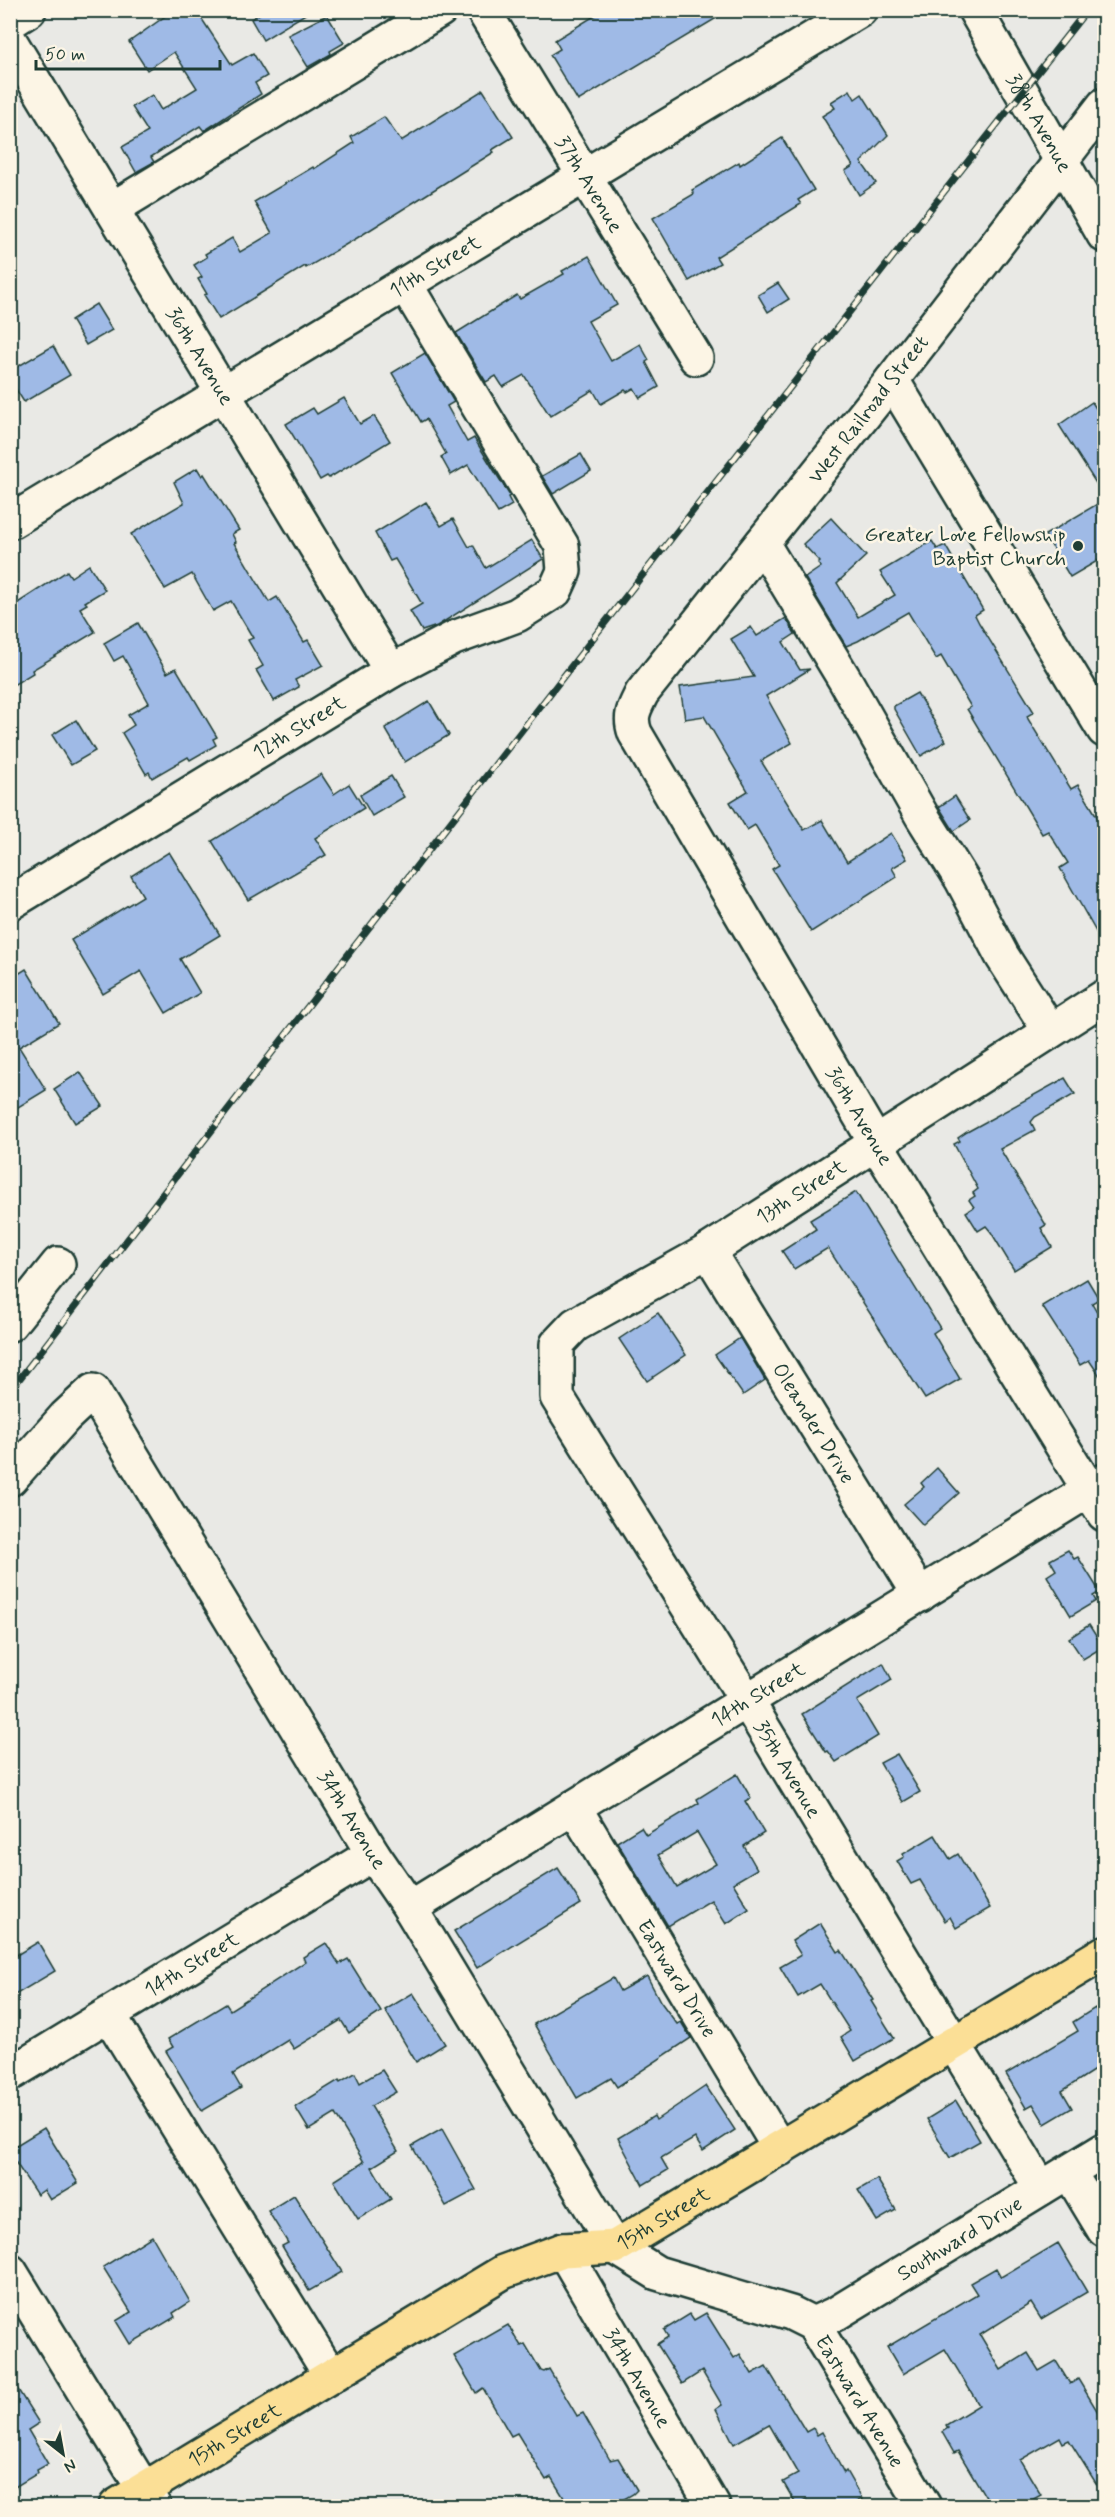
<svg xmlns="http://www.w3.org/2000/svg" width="1115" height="2517" viewBox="0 0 1115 2517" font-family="Mynerve,sans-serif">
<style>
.building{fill:#9fbae6;stroke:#1f3d34;stroke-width:1.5;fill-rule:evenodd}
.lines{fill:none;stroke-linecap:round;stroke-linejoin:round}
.minor-casing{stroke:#1f3d34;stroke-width:38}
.major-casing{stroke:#1f3d34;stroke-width:38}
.minor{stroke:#fcf5e5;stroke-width:33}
.major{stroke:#fbdf96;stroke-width:33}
.rail-casing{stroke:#1f3d34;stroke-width:7}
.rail{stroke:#fcf5e5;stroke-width:4.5;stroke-dasharray:14;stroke-linecap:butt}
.poi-dot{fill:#1f3d34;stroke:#fcf5e5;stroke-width:2}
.labels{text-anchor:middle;stroke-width:5;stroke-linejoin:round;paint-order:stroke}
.street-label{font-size:21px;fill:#1f3d34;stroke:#fcf5e5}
.poi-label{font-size:21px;fill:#1f3d34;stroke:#fcf5e5;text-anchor:end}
</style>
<rect width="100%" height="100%" fill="#e9e9e5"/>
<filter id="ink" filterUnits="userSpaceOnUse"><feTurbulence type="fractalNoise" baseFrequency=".0167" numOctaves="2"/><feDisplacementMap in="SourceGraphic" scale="12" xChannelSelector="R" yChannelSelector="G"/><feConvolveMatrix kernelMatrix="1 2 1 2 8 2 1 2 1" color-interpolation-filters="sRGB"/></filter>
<g filter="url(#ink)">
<g class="building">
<polygon points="174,10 196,10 232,65 253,53 267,76 255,83 261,94 204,131 200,126 168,146 151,157 154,162 136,172 122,147 148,132 132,107 152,95 161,110 197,88 174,52 147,70 129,42"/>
<polygon points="266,10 312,10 263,40 251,19"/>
<polygon points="604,10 730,10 578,101 550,55 560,49 555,40"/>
<polygon points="327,15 344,43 330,51 331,54 308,67 288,35"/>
<polygon points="483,90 513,137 492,150 494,152 357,238 306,268 305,266 219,319 204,295 207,294 198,279 202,277 194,265 207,257 205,254 232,238 240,252 272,233 254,202 313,167 314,169 354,143 351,137 384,117 401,141"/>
<polygon points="850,90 855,99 862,94 888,135 861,162 876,183 859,195 845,171 853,166 822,116 835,108 831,102"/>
<polygon points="782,138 814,190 798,200 801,204 716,257 720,263 689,281 653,218 694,194 692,190 739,162 740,165"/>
<polygon points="589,256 617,305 588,321 611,361 640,344 649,360 646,362 659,387 640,398 634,388 627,392 625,390 601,404 593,390 550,416 524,375 503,387 496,376 486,382 456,333 517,295 520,299 564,274 562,271"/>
<polygon points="778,283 789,299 768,312 758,295"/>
<polygon points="96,304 112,330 86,345 71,320"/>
<polygon points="53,346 70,375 24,402 10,380 10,371"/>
<polygon points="425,353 454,402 447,406 467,442 474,438 510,496 508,497 512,505 498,513 468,465 451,475 441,457 446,454 426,419 421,422 392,373"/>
<polygon points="344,398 360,424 374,416 390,441 329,478 327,476 320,480 286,424 313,408 317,414"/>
<polygon points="1092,402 1104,421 1104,496 1059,425"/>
<polygon points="581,454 591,471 553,494 542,476"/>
<polygon points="197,468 202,476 204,474 239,530 232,534 236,542 234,543 269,602 277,597 304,642 308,640 323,665 295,680 299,687 274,701 256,670 263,666 248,640 253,638 231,601 213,611 192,574 165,589 131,534 184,503 174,482"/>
<polygon points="1104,500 1104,557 1070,577 1045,535"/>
<polygon points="426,502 441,526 453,519 469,547 473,545 486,568 532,540 543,559 437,626 422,631 410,611 422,604 395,559 390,561 375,533"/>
<polygon points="831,518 866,556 837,583 858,617 895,595 880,572 932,541 937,549 945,545 983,610 975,615 979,623 1034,712 1027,716 1028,719 1071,789 1078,785 1104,828 1104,946 1060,868 1068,863 1048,831 1042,834 967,709 971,707 941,656 936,659 908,612 858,641 846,646 805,578 821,567 818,564 820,562 803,544"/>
<polygon points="89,565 105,590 85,602 87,604 80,608 95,632 32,670 33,673 10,687 10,608 67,571 71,577"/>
<polygon points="786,618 795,634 783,642 800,670 810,669 766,696 792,743 761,761 804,830 822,820 847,862 891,833 907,859 892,868 897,877 811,932 772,869 779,865 755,825 747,830 730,802 748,791 704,716 685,719 680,687 754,677 731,639 751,627 757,636"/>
<polygon points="138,623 167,673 176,668 217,737 213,739 216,745 190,760 188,757 152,778 149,772 146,774 122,733 134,725 128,715 149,703 123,656 114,661 104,643"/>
<polygon points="917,693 946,741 921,756 894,709 894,706"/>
<polygon points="429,701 449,735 405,762 385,728"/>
<polygon points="76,720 95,751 71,765 52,735"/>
<polygon points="321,774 334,794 349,784 364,808 315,838 326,855 248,900 212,841"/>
<polygon points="391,776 404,797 372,816 360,795"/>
<polygon points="955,796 970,820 954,831 939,807"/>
<polygon points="169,852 220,935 180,959 200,993 166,1013 141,971 103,994 71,940 143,896 131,876"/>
<polygon points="26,969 59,1023 19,1047 46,1090 10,1112 10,979"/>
<polygon points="80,1072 103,1106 75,1123 54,1089"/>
<polygon points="1065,1078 1075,1094 1035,1117 1031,1122 1035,1130 1000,1149 1046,1225 1041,1228 1052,1247 1014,1270 991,1232 986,1226 978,1231 966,1212 974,1207 969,1200 975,1196 973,1193 978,1189 954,1144 960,1141 958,1138 967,1132"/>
<polygon points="856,1192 940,1328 933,1333 960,1379 925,1399 828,1248 794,1269 782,1251 816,1229 810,1220"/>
<polygon points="1087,1279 1099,1299 1092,1303 1104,1324 1104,1382 1089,1360 1080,1365 1042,1306"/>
<polygon points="658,1313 686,1355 647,1381 619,1339"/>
<polygon points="740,1338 765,1380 743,1395 715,1355"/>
<polygon points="937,1468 959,1493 923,1525 904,1504 924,1487 921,1483"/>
<polygon points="1068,1550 1074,1559 1078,1557 1100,1592 1093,1596 1096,1601 1071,1616 1047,1576 1056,1570 1050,1560"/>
<polygon points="1089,1625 1103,1647 1083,1659 1069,1638"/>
<polygon points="883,1663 892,1680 857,1701 878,1736 836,1762 828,1751 826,1752 802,1714"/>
<polygon points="897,1754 920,1792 903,1802 880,1763"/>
<path d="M737 1774 751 1798 745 1801 764 1833 744 1846 757 1869 733 1883 749 1909 726 1924 711 1900 668 1926 617 1842 641 1827 646 1835 699 1803 697 1799ZM697 1832 716 1864 677 1887 658 1855Z"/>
<polygon points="935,1835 950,1859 958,1854 990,1908 956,1928 950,1917 945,1921 920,1880 911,1884 897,1861 904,1857 903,1854"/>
<polygon points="558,1868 581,1904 477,1968 454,1931"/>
<polygon points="820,1923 838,1952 841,1950 873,2000 871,2001 894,2038 855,2061 841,2037 850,2031 820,1984 798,1997 780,1967 801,1955 792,1941"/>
<polygon points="38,1942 55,1971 10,1998 10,1959"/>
<polygon points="326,1943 339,1964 348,1959 381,2012 349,2033 341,2020 294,2049 288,2040 233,2074 241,2088 202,2111 166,2051 173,2047 168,2039 226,2004 230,2010 305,1962 303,1957"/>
<polygon points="647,1976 660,2001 677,2024 681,2022 691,2038 617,2087 611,2078 577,2098 534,2024 613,1978 620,1991"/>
<polygon points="413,1993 445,2044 416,2062 385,2010"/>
<polygon points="1095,2008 1104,2023 1104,2064 1062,2091 1072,2108 1045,2124 1033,2104 1026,2108 1006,2074 1078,2031 1073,2022"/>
<polygon points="382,2070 396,2092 371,2106 398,2151 372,2167 391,2199 358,2219 334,2181 364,2162 335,2114 309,2130 295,2107 339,2080 340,2082 355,2073 360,2083"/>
<polygon points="706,2086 735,2130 703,2151 695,2138 661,2158 668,2170 643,2185 618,2138 654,2116 656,2120"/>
<polygon points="956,2101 980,2141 950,2158 927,2119"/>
<polygon points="44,2128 78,2183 50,2200 44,2190 37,2195 10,2154 10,2149"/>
<polygon points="442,2129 476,2190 446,2206 412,2146"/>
<polygon points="877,2179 896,2210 877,2221 858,2190"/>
<polygon points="294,2195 342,2272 309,2291 282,2246 288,2243 268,2211"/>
<polygon points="152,2236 190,2302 173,2313 175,2317 130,2344 116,2321 131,2312 103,2267"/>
<polygon points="1058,2243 1087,2292 1041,2319 1031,2303 980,2335 1001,2370 1028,2353 1039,2371 1056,2361 1070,2384 1078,2379 1104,2422 1104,2496 1069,2440 1063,2443 1060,2437 1020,2460 1041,2495 1021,2506 991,2506 958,2451 954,2453 942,2432 948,2428 946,2425 979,2405 945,2349 903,2374 887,2347 977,2294 970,2283 996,2268 1001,2277"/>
<polygon points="706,2313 734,2358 740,2354 752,2374 766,2366 806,2432 813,2428 817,2435 822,2432 844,2473 846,2471 862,2499 849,2506 810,2506 806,2500 797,2506 783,2482 798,2474 769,2424 734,2444 716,2409 722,2405 702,2371 682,2384 657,2344 668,2337 664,2330 690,2314 694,2320"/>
<polygon points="508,2325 521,2346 525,2344 541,2371 544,2372 549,2369 576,2414 577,2416 583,2413 610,2460 618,2458 637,2490 633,2494 612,2506 569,2506 551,2477 546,2480 517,2433 511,2436 483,2388 476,2393 454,2356"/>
<polygon points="10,2377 39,2423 28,2430 48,2464 37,2470 38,2473 10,2490"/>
</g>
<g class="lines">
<defs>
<g id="minor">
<path id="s1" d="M483 10 696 358"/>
<path id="s2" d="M975 10 1104 235"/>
<polyline points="10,22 29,10"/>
<path id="s3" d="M10 41 391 671"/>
<path id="s4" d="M1104 105 892 380 642 693C634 709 629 716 635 733L877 1145 1104 1514"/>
<polyline points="112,209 440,10"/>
<polyline points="892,380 1104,730"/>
<path id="s5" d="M10 522 860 10"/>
<polyline points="762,543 845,680 922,816 962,880 1002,956 1050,1031"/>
<path id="s6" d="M10 903 391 671 454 638 517 615 555 591 564 571 562 546 405 284"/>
<path id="s7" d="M708 1251 920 1595"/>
<polyline points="10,1324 58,1264"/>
<path id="s8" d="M10 1479 65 1417 93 1391 373 1854 410 1908 615 2247 657 2273 791 2313 813 2324 924 2506"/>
<path id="s9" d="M574 1807 780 2149"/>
<path id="s10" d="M410 1908 1104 1481"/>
<polyline points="109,2015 331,2376"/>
<path id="s11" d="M10 2074 373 1854"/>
<polyline points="1069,2172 1104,2230"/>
<path id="s12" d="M1041 2188 747 1701 557 1397V1344L575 1325 708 1251 1104 997"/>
<path id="s13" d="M563 2250 713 2506"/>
<polyline points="10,2271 154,2506"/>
<path id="s14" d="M813 2324 837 2313 1104 2150"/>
</g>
<g id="major">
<path id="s15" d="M116 2506 503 2272 563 2250 615 2247 1104 1953"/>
</g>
</defs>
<use href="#minor" class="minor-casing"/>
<use href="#major" class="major-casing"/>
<use href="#minor" class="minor"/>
<use href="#major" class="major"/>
<defs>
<polyline id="rail" points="10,1391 597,633 1087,10"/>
</defs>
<use href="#rail" class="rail-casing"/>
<use href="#rail" class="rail"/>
</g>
</g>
<circle class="poi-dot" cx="1078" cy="546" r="6"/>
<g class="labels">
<g class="street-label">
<text dy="7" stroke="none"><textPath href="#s2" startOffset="130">38th Avenue</textPath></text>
<text dy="7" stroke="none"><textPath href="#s1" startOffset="204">37th Avenue</textPath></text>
<text dy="7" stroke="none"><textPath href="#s5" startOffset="496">11th Street</textPath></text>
<text dy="7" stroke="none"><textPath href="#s3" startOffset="368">36th Avenue</textPath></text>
<text transform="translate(868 409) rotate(-52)" y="7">West Railroad Street</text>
<text dy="7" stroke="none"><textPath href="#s6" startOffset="338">12th Street</textPath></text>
<text dy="7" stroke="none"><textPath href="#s4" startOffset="1234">36th Avenue</textPath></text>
<text dy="7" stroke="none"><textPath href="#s12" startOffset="1269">13th Street</textPath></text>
<text dy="7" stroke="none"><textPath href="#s7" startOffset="202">Oleander Drive</textPath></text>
<text dy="7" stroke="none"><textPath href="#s10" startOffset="408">14th Street</textPath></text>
<text transform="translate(788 1769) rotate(59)" y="7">35th Avenue</text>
<text dy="7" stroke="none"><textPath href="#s8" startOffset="622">34th Avenue</textPath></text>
<text dy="7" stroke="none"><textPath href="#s11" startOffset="212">14th Street</textPath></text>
<text dy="7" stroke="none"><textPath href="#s9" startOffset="200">Eastward Drive</textPath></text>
<text dy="7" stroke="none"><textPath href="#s15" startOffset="624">15th Street</textPath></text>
<text dy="7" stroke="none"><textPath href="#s14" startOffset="170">Southward Drive</textPath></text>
<text dy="7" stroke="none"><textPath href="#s13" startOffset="148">34th Avenue</textPath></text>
<text dy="7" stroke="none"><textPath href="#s8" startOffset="1428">Eastward Avenue</textPath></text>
<text dy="7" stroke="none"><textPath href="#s15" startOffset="138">15th Street</textPath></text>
</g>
<g class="poi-label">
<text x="1066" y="541">Greater Love Fellowship<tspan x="1066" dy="24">Baptist Church</tspan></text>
</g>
</g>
<rect width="1115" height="2517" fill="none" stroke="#fcf5e5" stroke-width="36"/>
<rect x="18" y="18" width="1079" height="2481" fill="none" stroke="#1f3d34" stroke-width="2" filter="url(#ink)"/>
<g transform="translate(63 2454) rotate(149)" stroke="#fcf5e5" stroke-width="4.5" paint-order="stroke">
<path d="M0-4.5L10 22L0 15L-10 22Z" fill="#1f3d34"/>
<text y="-9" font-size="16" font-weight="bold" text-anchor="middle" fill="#1f3d34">N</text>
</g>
<path d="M36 60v9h184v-9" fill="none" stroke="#1f3d34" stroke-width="3"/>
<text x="45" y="60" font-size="18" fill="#1f3d34" stroke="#fcf5e5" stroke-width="4.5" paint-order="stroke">50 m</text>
</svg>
